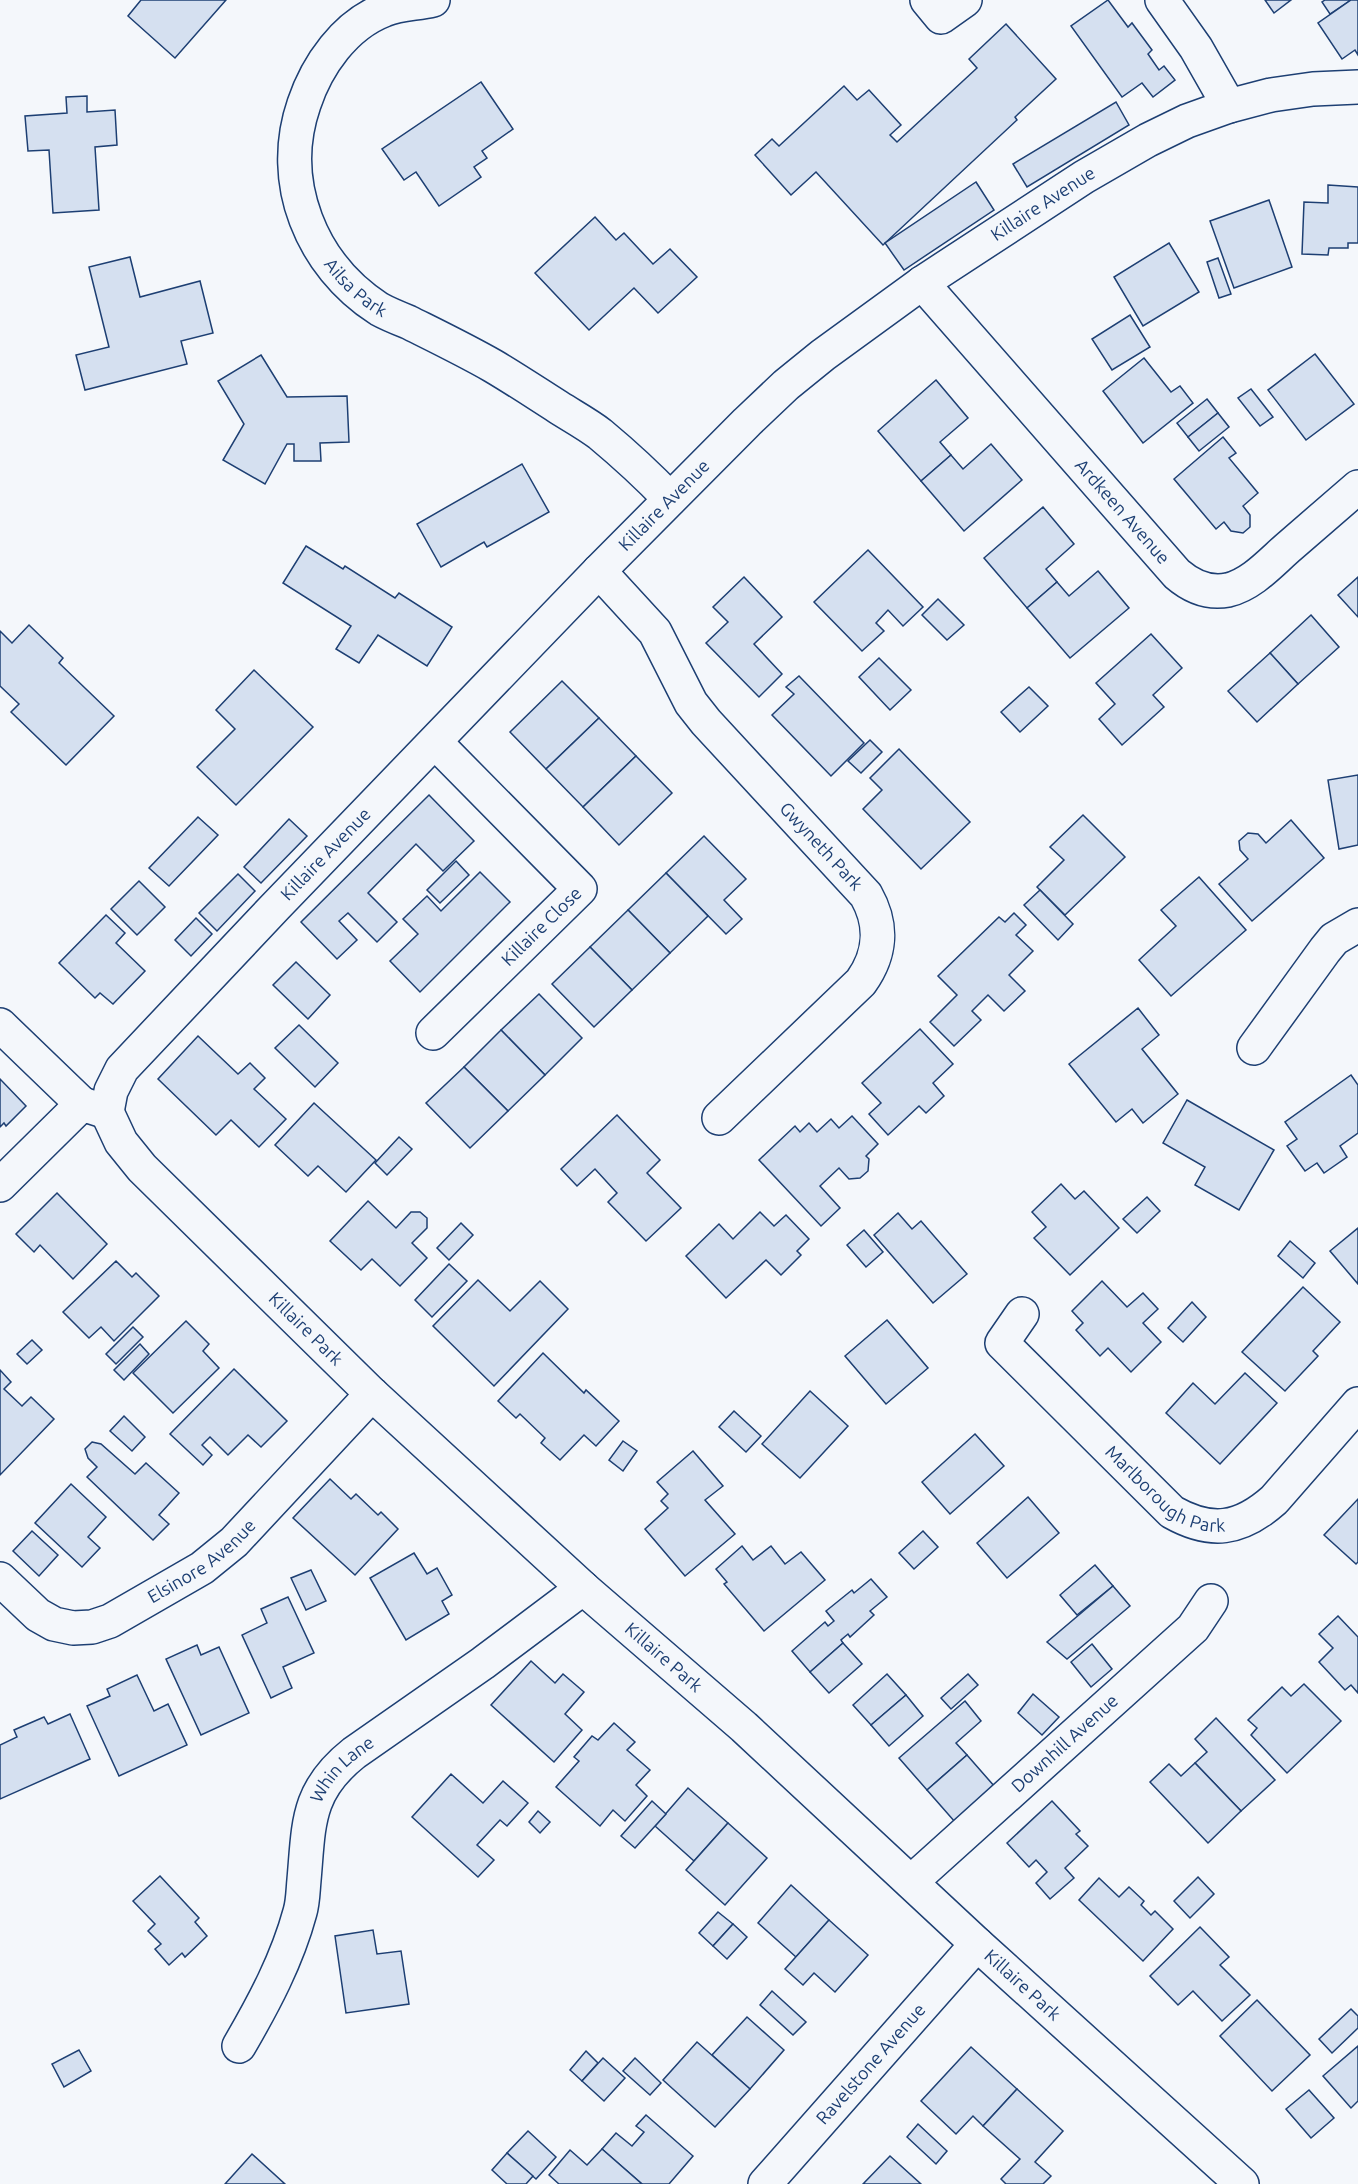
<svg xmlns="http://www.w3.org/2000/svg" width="1358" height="2184" viewBox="0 0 1358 2184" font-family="Ubuntu,sans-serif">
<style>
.building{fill:#d5e0f0;stroke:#1d3f73;stroke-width:1.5}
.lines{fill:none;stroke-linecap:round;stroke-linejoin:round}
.minor-casing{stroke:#1d3f73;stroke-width:36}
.minor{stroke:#f4f7fb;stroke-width:33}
.labels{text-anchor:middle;stroke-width:4.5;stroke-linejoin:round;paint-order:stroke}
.street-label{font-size:18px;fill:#1d3f73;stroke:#f4f7fb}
</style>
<rect width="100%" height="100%" fill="#f4f7fb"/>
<g class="building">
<polygon points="141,0 226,0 175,58 128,16"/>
<polygon points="1108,0 1128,27 1132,23 1152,50 1148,54 1159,70 1164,66 1175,80 1153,97 1142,83 1122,97 1071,26"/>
<polygon points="1265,0 1291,0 1274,13"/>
<polygon points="1325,0 1351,0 1330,14 1322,2"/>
<polygon points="1351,0 1358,0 1358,55 1355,50 1342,59 1318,23"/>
<polygon points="1006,24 1056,79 1015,117 1017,120 883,245 816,172 791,195 755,155 772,139 779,146 844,86 857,100 869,90 901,125 890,135 897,142 977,68 969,59"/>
<polygon points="481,82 513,129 482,151 487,158 474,167 481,177 439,206 416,172 404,180 382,149"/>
<polygon points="87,96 87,112 115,110 117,145 95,147 99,210 53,213 49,150 28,151 25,116 67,113 66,97"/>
<polygon points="1116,102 1129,125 1027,187 1013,164"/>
<polygon points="976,182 994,210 904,270 885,243"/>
<polygon points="1328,185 1358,187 1358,243 1348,243 1348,248 1329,248 1328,255 1302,254 1304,202 1328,203"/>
<polygon points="1269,200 1292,267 1234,288 1210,221"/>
<polygon points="595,217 616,240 624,233 653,264 670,249 697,277 658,313 634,288 589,330 535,273"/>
<polygon points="1169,243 1199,292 1143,326 1114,277"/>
<polygon points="130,257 140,297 200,281 213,333 181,341 187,364 85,390 76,355 109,347 89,267"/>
<polygon points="1218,258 1231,294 1219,298 1207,262"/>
<polygon points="1130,315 1150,347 1112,370 1092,339"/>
<polygon points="1315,354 1354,404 1306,440 1268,390"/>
<polygon points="261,355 287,397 347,396 349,442 320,443 321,461 294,461 294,444 287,444 265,484 223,460 244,424 218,381"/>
<polygon points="1144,358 1171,392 1180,386 1193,403 1143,443 1103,391"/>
<polygon points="936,380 968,418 940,442 951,455 921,481 878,431"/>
<polygon points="1251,389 1273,417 1260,426 1238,398"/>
<polygon points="1207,399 1218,413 1188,437 1177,423"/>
<polygon points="1218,413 1229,427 1199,451 1188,437"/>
<polygon points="1223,437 1236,453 1229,458 1258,493 1243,506 1250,515 1250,527 1243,533 1231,531 1224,522 1216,529 1174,479"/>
<polygon points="991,444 1022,480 964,531 921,481 951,455 963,469"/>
<polygon points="522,464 549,512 487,547 484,542 441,567 417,524"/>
<polygon points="1043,507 1074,544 1046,569 1057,582 1027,608 984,558"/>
<polygon points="306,546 343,569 345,566 395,598 399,593 452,627 427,666 378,635 359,663 336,649 351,626 283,583"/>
<polygon points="868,550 923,607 903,626 888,610 876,623 884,631 862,651 814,602"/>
<polygon points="1098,571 1129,608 1070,658 1027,608 1057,582 1069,596"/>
<polygon points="744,577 782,617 754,644 782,674 759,697 706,643 728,622 713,607"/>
<polygon points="1358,577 1358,617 1338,595"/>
<polygon points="938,599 964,625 947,640 922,615"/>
<polygon points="1311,615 1339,647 1298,684 1270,653"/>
<polygon points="29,625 63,658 59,663 114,716 66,765 11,712 19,704 0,686 0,631 12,643"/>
<polygon points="1151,634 1182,668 1153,695 1164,707 1122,745 1099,719 1115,704 1096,683"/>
<polygon points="1270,653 1298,684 1257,722 1228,691"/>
<polygon points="879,658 911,690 890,710 859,677"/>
<polygon points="254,670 313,727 236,805 197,767 235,729 216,710"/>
<polygon points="799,676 864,743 831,776 772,715 794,694 786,687"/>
<polygon points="562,681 599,718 546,769 510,732"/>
<polygon points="1029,687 1048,706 1020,732 1001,712"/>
<polygon points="599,718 636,756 583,807 546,769"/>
<polygon points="870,740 882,752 861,773 848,761"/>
<polygon points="899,749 970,822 921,869 863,809 882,790 870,778"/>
<polygon points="636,756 672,793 619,845 583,807"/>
<polygon points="1358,775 1358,845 1339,849 1328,780"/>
<polygon points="429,795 474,841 443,871 416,844 368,893 397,922 377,942 348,913 339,921 357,940 337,959 301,922"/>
<polygon points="1083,815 1125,857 1065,915 1037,887 1064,860 1050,847"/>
<polygon points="198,817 218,835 169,886 149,868"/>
<polygon points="289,819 307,836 261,883 244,867"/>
<polygon points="1291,820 1324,858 1252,921 1219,884 1248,859 1240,850 1239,841 1248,833 1258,834 1266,843"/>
<polygon points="704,836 746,879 724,900 742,919 726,934 666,873"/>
<polygon points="456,861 469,875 440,903 427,890"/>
<polygon points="480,872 510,902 420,992 390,961 418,934 403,919 427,896 441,911"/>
<polygon points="666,873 708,916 670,953 628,910"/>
<polygon points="238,874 255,891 217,931 199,913"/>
<polygon points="1199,877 1246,930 1171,996 1139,960 1176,926 1161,910"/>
<polygon points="139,881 165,907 137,935 111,909"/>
<polygon points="1040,890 1073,924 1058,940 1024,905"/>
<polygon points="628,910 670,953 632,990 590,947"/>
<polygon points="1014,913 1026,925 1016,935 1033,951 1009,975 1025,991 1004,1011 988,995 972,1011 981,1020 954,1046 930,1022 957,995 938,976 999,917 1005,922"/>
<polygon points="106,915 125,933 116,943 145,971 113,1004 100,993 95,998 59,963"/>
<polygon points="196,918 212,934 191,956 175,940"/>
<polygon points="590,947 632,990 594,1027 552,984"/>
<polygon points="296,962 330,995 308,1019 273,985"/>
<polygon points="539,994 582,1038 545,1075 501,1030"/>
<polygon points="1138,1008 1159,1035 1142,1049 1178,1094 1143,1123 1132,1109 1116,1122 1069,1064"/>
<polygon points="299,1025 338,1063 315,1087 275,1048"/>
<polygon points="920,1029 953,1064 933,1083 944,1096 926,1113 919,1106 888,1135 869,1114 881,1103 862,1083"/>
<polygon points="501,1030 545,1075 508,1111 464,1067"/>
<polygon points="198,1036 238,1074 250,1063 265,1078 254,1089 286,1119 259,1147 231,1120 216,1135 158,1079"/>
<polygon points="464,1067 508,1111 470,1148 426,1103"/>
<polygon points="1351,1075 1358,1085 1358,1133 1340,1146 1347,1157 1324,1173 1317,1163 1305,1171 1287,1146 1297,1139 1285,1122"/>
<polygon points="0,1079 26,1106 6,1126 4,1123 0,1127"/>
<polygon points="1187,1100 1274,1150 1239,1210 1195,1185 1205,1167 1163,1143"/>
<polygon points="314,1103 376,1160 346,1192 318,1166 308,1176 275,1145"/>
<polygon points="617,1115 660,1160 647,1173 681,1208 646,1241 608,1202 617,1193 595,1169 577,1186 561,1169"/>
<polygon points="852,1116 878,1144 866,1156 869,1159 868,1171 860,1178 849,1179 839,1168 820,1186 840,1208 821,1226 759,1160 795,1126 800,1132 809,1123 817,1132 831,1119 839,1128"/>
<polygon points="399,1137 412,1149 387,1175 375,1163"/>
<polygon points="1061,1184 1075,1199 1084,1191 1119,1228 1070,1275 1034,1238 1046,1227 1032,1212"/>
<polygon points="57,1193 107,1244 73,1279 40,1245 34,1252 16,1234"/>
<polygon points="1147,1197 1160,1211 1137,1233 1123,1219"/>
<polygon points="368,1201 396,1228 411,1212 420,1212 427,1218 427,1228 412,1243 427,1258 400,1286 372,1259 361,1270 330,1241"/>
<polygon points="760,1212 774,1226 786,1215 809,1239 797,1251 801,1255 781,1275 766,1260 726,1298 686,1256 719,1224 733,1239"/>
<polygon points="898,1213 912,1229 921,1221 967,1274 933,1303 874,1235"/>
<polygon points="461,1223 473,1235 449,1260 437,1248"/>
<polygon points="1358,1228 1358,1284 1330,1251"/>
<polygon points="864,1230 883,1252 866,1267 847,1245"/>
<polygon points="1290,1241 1315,1263 1303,1278 1278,1256"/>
<polygon points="116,1261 132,1277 136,1273 159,1296 114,1341 101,1327 89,1338 63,1312"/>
<polygon points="449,1264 467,1281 432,1317 415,1300"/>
<polygon points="478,1280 510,1311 540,1281 568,1309 494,1386 433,1326"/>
<polygon points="1102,1281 1127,1307 1143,1293 1158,1309 1143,1323 1161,1342 1131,1372 1108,1348 1100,1356 1076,1330 1083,1323 1072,1311"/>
<polygon points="1303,1287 1340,1322 1313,1351 1318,1356 1285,1391 1242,1352"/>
<polygon points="1192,1302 1206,1317 1183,1342 1168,1328"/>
<polygon points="887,1320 928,1368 886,1404 845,1356"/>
<polygon points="186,1321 209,1344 203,1351 219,1368 173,1413 133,1373"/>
<polygon points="133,1327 143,1337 116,1364 106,1354"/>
<polygon points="32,1340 42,1350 27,1364 17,1354"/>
<polygon points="140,1344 149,1354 124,1380 114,1370"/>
<polygon points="543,1353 584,1393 586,1390 619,1421 596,1446 584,1435 560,1460 541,1443 545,1438 520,1414 516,1418 498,1401"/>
<polygon points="234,1369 287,1421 261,1447 248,1435 228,1455 210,1437 202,1445 212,1455 203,1465 170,1434"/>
<polygon points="0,1370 11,1382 4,1389 22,1406 31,1397 54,1419 0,1475"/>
<polygon points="1245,1373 1277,1403 1220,1464 1166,1413 1193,1383 1215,1404"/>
<polygon points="810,1391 848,1426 800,1478 762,1444"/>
<polygon points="734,1411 761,1436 746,1452 719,1427"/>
<polygon points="124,1416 145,1437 132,1451 110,1431"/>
<polygon points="975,1434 1004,1466 950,1514 922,1482"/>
<polygon points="623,1441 637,1451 623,1471 609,1460"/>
<polygon points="92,1442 101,1444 135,1474 146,1463 179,1493 159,1515 169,1524 153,1540 87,1477 97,1467 88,1458 85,1449"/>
<polygon points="693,1451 723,1486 705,1500 735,1534 685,1576 645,1529 668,1508 661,1501 668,1494 657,1482"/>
<polygon points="330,1479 351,1499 356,1494 378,1515 381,1512 398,1529 355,1575 293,1518"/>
<polygon points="71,1484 106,1517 88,1537 100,1548 82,1567 35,1523"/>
<polygon points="1028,1497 1059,1533 1007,1578 977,1543"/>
<polygon points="1358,1499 1358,1562 1356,1564 1324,1535"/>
<polygon points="32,1531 58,1555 39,1576 13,1551"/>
<polygon points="923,1531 938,1547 914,1569 899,1553"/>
<polygon points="742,1546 753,1560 771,1546 785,1564 801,1552 825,1580 764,1631 724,1584 727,1582 716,1569"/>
<polygon points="414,1553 427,1574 437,1568 452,1595 442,1601 449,1614 406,1640 370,1578"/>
<polygon points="1095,1565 1113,1586 1077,1615 1060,1595"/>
<polygon points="311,1570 326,1601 306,1610 291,1578"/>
<polygon points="871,1579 887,1597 870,1611 874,1615 850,1637 848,1634 841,1640 843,1643 810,1672 792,1651 825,1622 828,1626 834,1621 826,1611 852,1590 854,1593"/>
<polygon points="1113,1586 1130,1606 1067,1659 1047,1642"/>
<polygon points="288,1597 314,1653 283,1667 292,1688 271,1698 242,1635 267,1623 261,1609"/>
<polygon points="1338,1616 1358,1637 1358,1693 1351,1685 1345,1690 1319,1662 1333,1648 1319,1634"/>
<polygon points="843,1643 862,1664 829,1693 810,1672"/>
<polygon points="1092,1644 1112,1669 1091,1687 1071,1662"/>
<polygon points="197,1645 201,1655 219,1647 249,1713 201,1735 166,1659"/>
<polygon points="531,1661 555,1683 563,1674 584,1692 565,1714 582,1730 554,1762 491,1705"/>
<polygon points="887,1674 906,1695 871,1725 853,1705"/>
<polygon points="968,1674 978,1685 951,1709 941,1698"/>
<polygon points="137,1675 154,1711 168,1704 187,1745 119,1776 87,1706 110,1696 107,1689"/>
<polygon points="1304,1684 1341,1721 1287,1773 1251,1735 1257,1728 1248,1720 1282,1687 1291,1696"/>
<polygon points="1033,1694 1059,1717 1042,1735 1018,1713"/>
<polygon points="906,1695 923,1716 889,1746 871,1725"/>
<polygon points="965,1701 981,1721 956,1743 967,1755 927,1790 899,1758"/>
<polygon points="70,1714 90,1759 0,1799 0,1745 17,1737 14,1730 44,1717 48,1724"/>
<polygon points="1216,1718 1275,1780 1241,1811 1195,1763 1207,1752 1195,1739"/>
<polygon points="614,1723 635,1742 627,1750 650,1770 636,1785 647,1796 625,1821 613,1810 600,1826 556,1787 579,1761 574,1757 592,1736 598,1740"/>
<polygon points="967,1755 995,1787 955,1822 927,1790"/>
<polygon points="1195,1763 1241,1811 1208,1843 1150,1782 1169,1764 1181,1776"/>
<polygon points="451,1774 483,1803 503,1781 528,1803 507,1826 500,1820 477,1845 494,1860 478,1877 412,1817"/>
<polygon points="688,1788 728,1823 694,1861 655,1826"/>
<polygon points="652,1801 666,1814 635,1848 621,1836"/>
<polygon points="1052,1801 1080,1831 1076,1834 1088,1846 1065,1868 1074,1878 1050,1899 1036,1883 1047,1872 1036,1860 1029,1867 1007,1843"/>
<polygon points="538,1811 550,1822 540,1833 529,1822"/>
<polygon points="728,1823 767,1858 725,1905 686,1870"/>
<polygon points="160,1876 199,1918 195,1922 207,1936 185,1957 182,1953 169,1965 155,1949 161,1944 148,1931 155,1924 133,1901"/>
<polygon points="1198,1877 1214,1894 1190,1918 1174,1901"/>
<polygon points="1099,1878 1119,1897 1129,1887 1144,1901 1141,1905 1151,1915 1155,1911 1173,1929 1143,1961 1079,1900"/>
<polygon points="791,1885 829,1920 796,1957 758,1923"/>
<polygon points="718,1912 733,1924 713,1946 699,1933"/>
<polygon points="829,1920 868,1955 835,1992 814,1973 803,1985 785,1969"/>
<polygon points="733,1924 747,1937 727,1959 713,1946"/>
<polygon points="1200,1927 1229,1957 1220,1965 1250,1995 1222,2021 1193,1991 1178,2005 1150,1976"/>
<polygon points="373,1930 377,1954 401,1951 409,2004 346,2013 335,1936"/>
<polygon points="772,1991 806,2022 793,2035 760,2005"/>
<polygon points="1257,2000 1310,2055 1272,2091 1220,2036"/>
<polygon points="1351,2009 1358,2016 1358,2028 1332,2053 1319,2039"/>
<polygon points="747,2017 784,2050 750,2089 712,2055"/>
<polygon points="697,2042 750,2089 715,2127 663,2080"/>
<polygon points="1358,2046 1358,2101 1351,2108 1323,2076"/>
<polygon points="971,2047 1017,2089 983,2126 973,2116 956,2134 921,2101"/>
<polygon points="79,2050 91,2071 64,2087 52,2064"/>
<polygon points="586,2051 598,2063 582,2081 570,2070"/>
<polygon points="603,2058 625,2078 604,2101 582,2081"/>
<polygon points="635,2058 661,2083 650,2095 623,2071"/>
<polygon points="1017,2089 1063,2131 1035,2162 1051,2176 1043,2184 1006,2184 1001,2179 1020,2159 983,2126"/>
<polygon points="1309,2090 1334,2118 1311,2138 1286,2109"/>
<polygon points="646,2115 693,2156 669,2184 642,2184 602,2149 616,2133 632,2146 644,2132 636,2126"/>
<polygon points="918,2124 947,2151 936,2164 907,2137"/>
<polygon points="528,2131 556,2157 536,2179 507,2153"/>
<polygon points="602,2149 642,2184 559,2184 549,2175 570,2150 587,2165"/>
<polygon points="507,2153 533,2176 526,2184 507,2184 492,2170"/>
<polygon points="252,2154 285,2184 225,2184"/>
<polygon points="890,2156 921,2184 863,2184"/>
</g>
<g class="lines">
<defs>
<g id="minor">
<path id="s1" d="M433 0C417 4 400 3 384 10 345 25 317 65 304 104 277 182 311 265 379 309 388 314 398 318 408 322 436 336 465 350 493 366 515 379 536 393 558 407 572 416 587 424 600 434 624 454 648 476 670 499"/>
<polyline points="927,0 941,17 965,0"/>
<polyline points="1162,0 1196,48 1229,106"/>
<path id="s2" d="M922 283 1177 574C1191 586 1208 594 1228 590 1253 584 1272 561 1291 545 1314 525 1336 506 1358 487"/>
<path id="s3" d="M599 571 655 632 691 703 706 722 866 895C883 925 881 954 861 982L719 1118"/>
<polyline points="0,1025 82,1104"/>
<path id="s4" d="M433 1033 580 889 435 742"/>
<polyline points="1254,1048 1325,950 1334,939 1358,925"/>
<path id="s5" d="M107 1112 111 1091 122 1069 276 906 599 571 747 422 786 385 823 355 922 283 1084 177 1148 140 1187 121 1229 106 1271 95 1313 89 1358 87"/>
<path id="s6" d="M107 1112 121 1142 142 1168 372 1394 583 1588 744 1727 977 1944 1242 2184"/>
<polyline points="0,1185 82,1104 107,1112"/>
<path id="s7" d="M1022 1314 1002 1343 1172 1512C1211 1534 1240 1530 1274 1500L1358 1404"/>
<path id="s8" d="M0 1579 38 1615 54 1624 73 1628 92 1627 110 1621 202 1568 234 1542 372 1394"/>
<path id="s9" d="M911 1882 1193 1628 1211 1601"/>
<path id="s10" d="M239 2046C264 2003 287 1960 300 1912 303 1902 303 1890 304 1880 309 1824 306 1791 354 1753L483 1663 583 1588"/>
<path id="s11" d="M765 2184 977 1944"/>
</g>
</defs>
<use href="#minor" class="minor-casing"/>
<use href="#minor" class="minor"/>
</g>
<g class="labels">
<g class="street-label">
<text dy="6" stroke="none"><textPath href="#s5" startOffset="1314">Killaire Avenue</textPath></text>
<text dy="6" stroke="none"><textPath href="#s1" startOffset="381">Ailsa Park</textPath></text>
<text dy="6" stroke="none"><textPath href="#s5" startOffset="828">Killaire Avenue</textPath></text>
<text dy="6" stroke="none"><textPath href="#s2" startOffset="304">Ardkeen Avenue</textPath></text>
<text dy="6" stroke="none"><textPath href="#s3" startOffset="356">Gwyneth Park</textPath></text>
<text dy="6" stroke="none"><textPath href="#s5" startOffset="342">Killaire Avenue</textPath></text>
<text dy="6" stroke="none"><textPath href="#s4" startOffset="152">Killaire Close</textPath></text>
<text dy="6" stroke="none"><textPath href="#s6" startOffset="296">Killaire Park</textPath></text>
<text dy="6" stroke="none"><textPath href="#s7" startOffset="258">Marlborough Park</textPath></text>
<text dy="6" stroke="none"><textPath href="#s8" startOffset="238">Elsinore Avenue</textPath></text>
<text dy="6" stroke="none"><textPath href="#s6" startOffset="782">Killaire Park</textPath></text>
<text dy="6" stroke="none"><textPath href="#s9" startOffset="207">Downhill Avenue</textPath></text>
<text dy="6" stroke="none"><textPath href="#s10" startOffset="302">Whin Lane</textPath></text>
<text dy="6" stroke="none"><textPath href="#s6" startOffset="1268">Killaire Park</textPath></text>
<text dy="6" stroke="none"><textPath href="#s11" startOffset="160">Ravelstone Avenue</textPath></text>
</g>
</g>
</svg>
